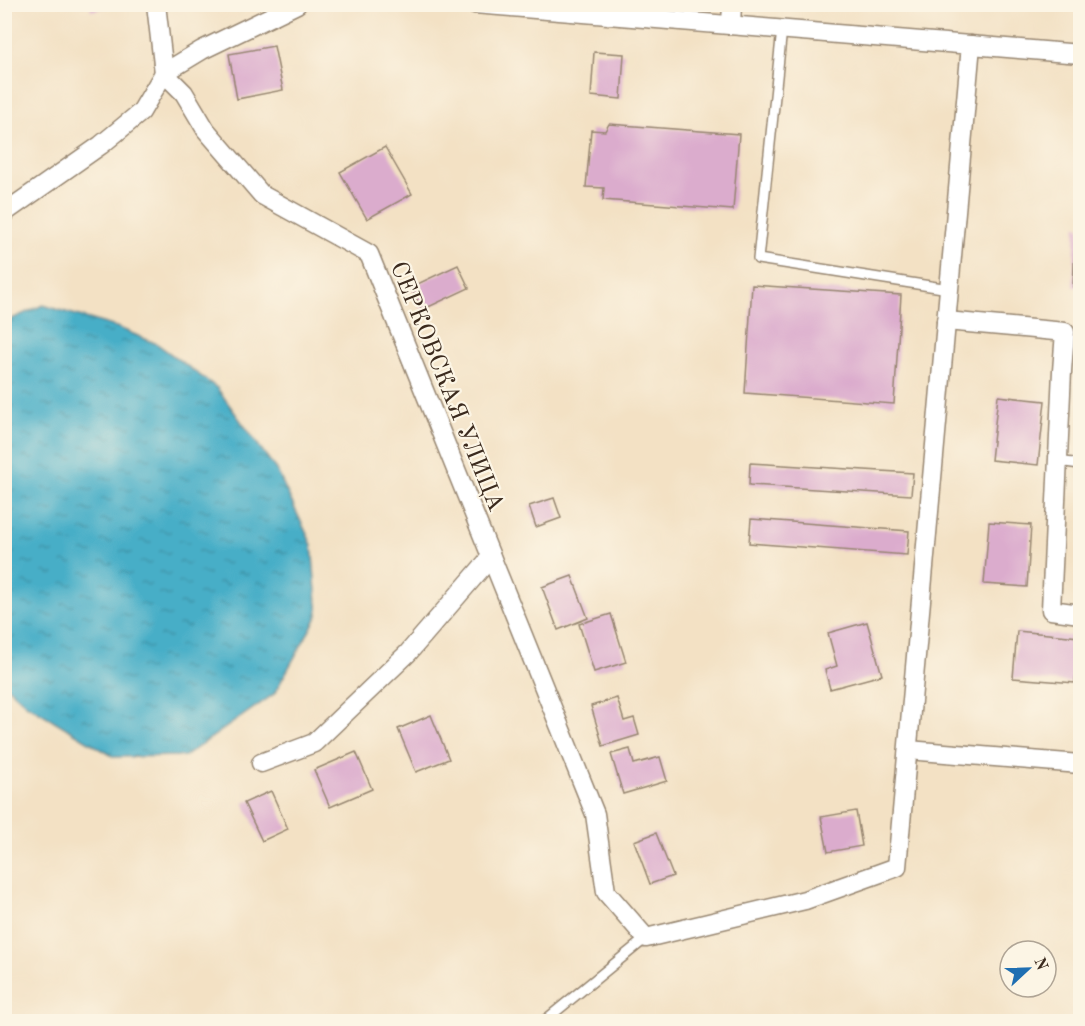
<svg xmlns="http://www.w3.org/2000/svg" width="1085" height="1026" viewBox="0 0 1085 1026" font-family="'Old Standard TT',serif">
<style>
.water{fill:url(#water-ripples);stroke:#416c72;stroke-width:1.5}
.building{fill:#dbaccd}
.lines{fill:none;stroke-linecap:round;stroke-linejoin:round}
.service-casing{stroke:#978671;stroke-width:12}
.minor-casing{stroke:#978671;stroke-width:21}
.service{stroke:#fff;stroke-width:9}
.minor{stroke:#fff;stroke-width:18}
.labels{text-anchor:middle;stroke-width:4.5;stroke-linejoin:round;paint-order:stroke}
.street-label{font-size:24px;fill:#3b2a1e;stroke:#fcf5e5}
</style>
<defs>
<pattern id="water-ripples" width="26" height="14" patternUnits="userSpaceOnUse" patternTransform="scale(1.5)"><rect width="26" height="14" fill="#47aec7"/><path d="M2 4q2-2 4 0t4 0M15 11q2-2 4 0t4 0" fill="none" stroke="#3c8ea1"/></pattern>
</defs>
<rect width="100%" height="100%" fill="#fcf5e5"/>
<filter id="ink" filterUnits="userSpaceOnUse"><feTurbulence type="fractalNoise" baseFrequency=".0167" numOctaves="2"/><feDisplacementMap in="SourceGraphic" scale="12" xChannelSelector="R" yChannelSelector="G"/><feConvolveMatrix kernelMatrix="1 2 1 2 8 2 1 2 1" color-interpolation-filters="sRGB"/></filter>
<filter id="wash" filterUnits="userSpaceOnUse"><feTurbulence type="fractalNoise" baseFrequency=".008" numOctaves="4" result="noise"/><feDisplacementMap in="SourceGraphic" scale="24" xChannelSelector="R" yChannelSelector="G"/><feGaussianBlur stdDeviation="1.35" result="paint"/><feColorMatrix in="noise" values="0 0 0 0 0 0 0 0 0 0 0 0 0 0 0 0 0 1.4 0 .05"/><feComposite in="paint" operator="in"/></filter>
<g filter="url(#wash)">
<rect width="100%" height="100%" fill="#f3e1c4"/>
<polygon class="water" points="43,305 119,328 157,344 217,388 277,471 312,545 318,615 274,694 185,756 114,757 26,704 5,685 5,322"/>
<g id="blocks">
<g class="building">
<polygon points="90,4 115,4 116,5 91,11"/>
<polygon points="274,46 283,90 237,99 229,54"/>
<polygon points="594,52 624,54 621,99 591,96"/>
<polygon points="609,124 739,134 733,210 603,200 604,188 586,187 591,130 605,131"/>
<polygon points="385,147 412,194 367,219 340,172"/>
<polygon points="1076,226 1080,227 1080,287 1073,287"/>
<polygon points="458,265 469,288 422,310 411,287"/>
<polygon points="752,285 901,295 894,404 745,393"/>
<polygon points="998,396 1045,401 1038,465 991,460"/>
<polygon points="750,463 913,473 911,495 749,485"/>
<polygon points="554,498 561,518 536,527 529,506"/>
<polygon points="751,519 909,531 907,555 749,543"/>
<polygon points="989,522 1031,525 1027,587 984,584"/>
<polygon points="572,576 588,618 558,630 542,587"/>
<polygon points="611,614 626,662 594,672 579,624"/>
<polygon points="867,622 882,675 830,689 825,670 837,666 828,633"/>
<polygon points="1017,631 1079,637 1075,683 1013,678"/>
<polygon points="617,698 624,721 634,718 639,735 603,746 591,706"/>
<polygon points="431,715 449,759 416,772 398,729"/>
<polygon points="630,749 634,764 660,757 667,781 623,794 611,754"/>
<polygon points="356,752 372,789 330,807 314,770"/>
<polygon points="271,791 288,829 262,841 244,803"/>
<polygon points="856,811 862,846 828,852 821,817"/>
<polygon points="656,833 673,876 650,884 634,841"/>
</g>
</g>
</g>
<g filter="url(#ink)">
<use href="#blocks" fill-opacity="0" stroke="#978671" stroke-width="1.5"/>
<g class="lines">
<defs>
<g id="service">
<polyline points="782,29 758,259 949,289"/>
<polyline points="1058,461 1080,464"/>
<polyline points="543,1022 646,938"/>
</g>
<g id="minor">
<polyline points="156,4 164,73 184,93 206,130 262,195 369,254 595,814 606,892 646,938 805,900 897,867 971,45"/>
<polyline points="474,4 1080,54"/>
<polyline points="731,25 732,4"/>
<polyline points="4,213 101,145 141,112 164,73 202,50 297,4"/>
<polyline points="946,321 1065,332 1062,371 1051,610 1080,614"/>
<polyline points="908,750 1080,764"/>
<polyline points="261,763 314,743 408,653 491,557"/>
</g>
</defs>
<use href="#service" class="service-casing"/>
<use href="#minor" class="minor-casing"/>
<use href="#service" class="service"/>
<use href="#minor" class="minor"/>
</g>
</g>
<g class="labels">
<g class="street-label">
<text transform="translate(448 386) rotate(68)" y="8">СЕРКОВСКАЯ УЛИЦА</text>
</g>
</g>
<rect width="1085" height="1026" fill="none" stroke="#fcf5e5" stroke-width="24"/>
<g transform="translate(1028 969) rotate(68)"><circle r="28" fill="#fcf5e5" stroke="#afa495" stroke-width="1.5"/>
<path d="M0-4.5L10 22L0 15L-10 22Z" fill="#1f6fb2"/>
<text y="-9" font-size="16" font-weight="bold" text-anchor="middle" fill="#3b2a1e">N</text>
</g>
</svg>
